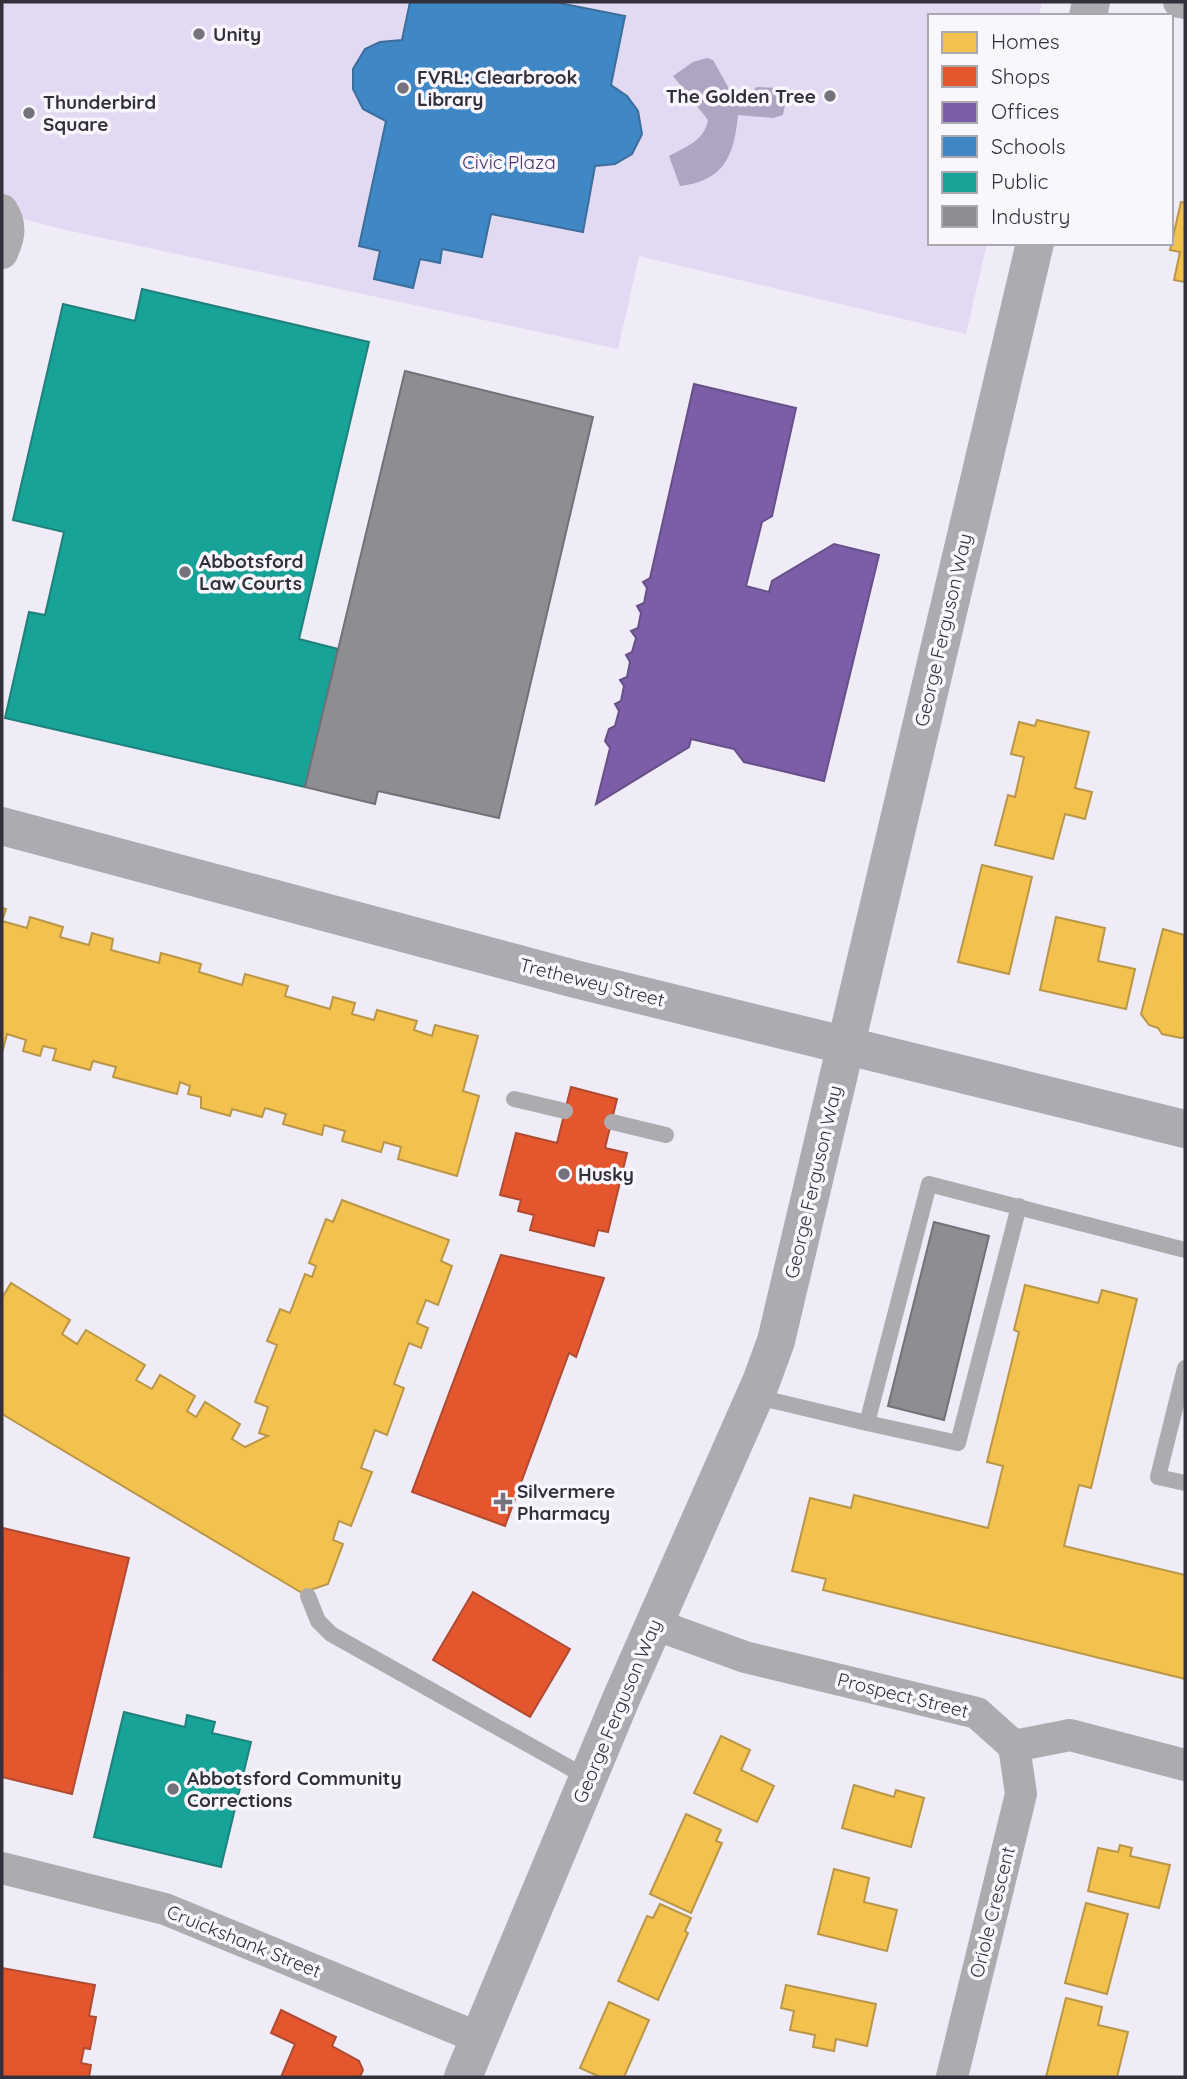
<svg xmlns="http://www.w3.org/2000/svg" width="1187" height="2079" viewBox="0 0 1187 2079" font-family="Quicksand,sans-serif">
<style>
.green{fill:#e2d9f2}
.water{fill:#afa4c2}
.homes{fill:#f2c14e;stroke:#b99648;stroke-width:2}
.shops{fill:#e4572e;stroke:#af4b32;stroke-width:2}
.offices{fill:#7b5ea7;stroke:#665087;stroke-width:2}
.schools{fill:#3f88c5;stroke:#3c6e9c;stroke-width:2}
.public{fill:#17a398;stroke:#20807c;stroke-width:2}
.industry{fill:#8d8d92;stroke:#727178;stroke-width:2}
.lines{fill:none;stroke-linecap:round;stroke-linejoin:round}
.lane{stroke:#adabb0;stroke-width:16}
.street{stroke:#adabb0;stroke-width:32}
.secondary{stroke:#adabb1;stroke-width:38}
.poi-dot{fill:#75727d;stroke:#f9f7fd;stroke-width:2.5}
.labels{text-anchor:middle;stroke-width:7;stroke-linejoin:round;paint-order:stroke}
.poi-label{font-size:19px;font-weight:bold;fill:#34303b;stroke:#f9f7fd;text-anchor:start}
.park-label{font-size:19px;fill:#493368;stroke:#f9f7fd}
.street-label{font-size:19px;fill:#34303b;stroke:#f9f7fd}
</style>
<rect width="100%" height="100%" fill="#efecf7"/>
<polygon class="green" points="2,2 1042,2 1039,16 930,16 930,243 987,243 966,334 639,256 618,349 61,229 2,213"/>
<path class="water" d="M707 58 713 60 736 101 757 87 778 88 786 99 783 115 773 118 738 115C734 156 724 181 680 186L669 156C687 146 704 141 708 120L673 76 693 62Z"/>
<g class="homes">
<polygon points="1181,202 1185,203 1185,282 1174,280 1180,252 1170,250"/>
<polygon points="1037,720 1089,732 1075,788 1092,792 1085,819 1065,814 1053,859 995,845 1008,795 1015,797 1024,757 1011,754 1019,722 1035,726"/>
<polygon points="982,865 1032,877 1009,974 958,962"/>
<polygon points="2,908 6,909 2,921 27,928 30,917 63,927 60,937 89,945 92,933 113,939 111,950 159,963 161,953 201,964 199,972 242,985 245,974 288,986 285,996 330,1009 333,997 355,1003 352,1014 374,1020 377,1010 417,1021 414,1030 432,1036 435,1025 478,1036 463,1091 479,1096 457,1176 398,1159 401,1147 384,1142 381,1152 342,1141 345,1131 324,1125 322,1135 283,1124 286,1114 265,1108 262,1117 232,1109 230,1116 201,1108 201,1097 188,1094 190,1086 180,1082 177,1094 113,1077 116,1067 93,1061 90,1070 53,1060 56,1049 43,1046 40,1056 23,1051 26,1040 7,1034 2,1053"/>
<polygon points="1056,917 1105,928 1098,961 1135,969 1126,1009 1040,990"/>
<polygon points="1163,929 1184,935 1185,1037 1181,1038 1162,1034 1158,1028 1149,1025 1141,1014"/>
<polygon points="342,1200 449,1240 441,1261 452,1266 438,1305 426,1300 417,1323 428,1328 421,1348 409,1343 394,1384 404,1388 387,1435 375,1430 361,1468 372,1472 351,1526 339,1521 333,1540 343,1544 328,1584 302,1593 2,1414 2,1298 11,1283 70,1320 62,1334 77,1344 86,1330 145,1365 136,1380 152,1389 160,1375 195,1396 187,1411 196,1417 205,1402 240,1424 232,1439 245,1447 268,1436 259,1433 268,1407 255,1402 277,1345 267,1341 280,1309 290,1313 305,1274 312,1277 316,1266 309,1263 326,1219 333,1222"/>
<polygon points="1025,1285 1098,1303 1102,1290 1137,1299 1091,1488 1079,1485 1064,1546 1185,1575 1185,1679 823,1590 826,1579 792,1571 810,1498 851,1508 854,1495 988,1528 1003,1466 987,1462 1019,1332 1014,1330"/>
<polygon points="721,1736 750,1750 741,1770 774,1786 757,1822 694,1793"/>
<polygon points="854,1785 894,1797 896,1790 924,1798 911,1847 842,1828"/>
<polygon points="686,1814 721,1830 716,1841 722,1843 691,1913 650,1894"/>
<polygon points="1120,1845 1132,1848 1130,1856 1170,1865 1159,1908 1088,1891 1098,1848 1118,1852"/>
<polygon points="834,1869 869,1878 864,1902 897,1910 887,1951 818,1934"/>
<polygon points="1086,1903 1128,1914 1107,1994 1065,1983"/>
<polygon points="660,1904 691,1918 685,1931 688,1933 658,2000 618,1981 647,1916 653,1918"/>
<polygon points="786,1985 876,2004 867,2046 836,2039 834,2051 813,2047 815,2035 790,2030 794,2011 781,2008"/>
<polygon points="1066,1998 1102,2007 1098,2025 1128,2032 1117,2077 1046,2077"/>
<polygon points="609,2002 649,2020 624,2077 600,2077 580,2068"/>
</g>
<g class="shops">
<polygon points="571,1087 617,1099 605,1148 627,1153 608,1232 598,1230 594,1246 530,1230 534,1215 518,1211 521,1200 500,1195 516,1133 557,1143"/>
<polygon points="501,1255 604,1278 576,1357 569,1353 505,1526 412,1492"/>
<polygon points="3,1528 129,1558 72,1794 2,1777"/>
<polygon points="473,1592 570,1649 530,1717 433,1660"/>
<polygon points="2,1968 95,1985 89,2016 96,2017 90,2049 84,2048 81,2063 91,2065 89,2077 2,2077"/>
<polygon points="281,2010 336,2037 332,2046 359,2061 363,2070 360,2077 281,2077 295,2044 271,2033"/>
</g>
<polygon class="offices" points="694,384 796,408 772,516 762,522 746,586 769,592 772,581 834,544 879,555 824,781 744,762 734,749 691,739 689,747 596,804 610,748 605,741 609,729 615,726 619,711 615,704 621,701 624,686 620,680 627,677 630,662 626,655 632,652 636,638 631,631 638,628 641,613 637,606 644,603 647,588 643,582 650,578"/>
<polygon class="schools" points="410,2 554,2 625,16 611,85 627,96 638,111 642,134 632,154 615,164 595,166 583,232 491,214 482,257 442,249 440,263 420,259 413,288 374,279 380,251 359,246 386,121 363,109 353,89 353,69 365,49 380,42 402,40"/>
<g class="public">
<polygon points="142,289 369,342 299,639 338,649 305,787 5,718 29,612 45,615 64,532 13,520 63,304 135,321"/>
<polygon points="124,1712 185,1727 187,1715 215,1722 212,1733 251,1742 221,1867 94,1837"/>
</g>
<g class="industry">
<polygon points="405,371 593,417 499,818 378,791 375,804 305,787"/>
<polygon points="934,1222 989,1236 944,1420 888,1406"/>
</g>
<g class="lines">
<g class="lane">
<polyline points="514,1099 565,1111"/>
<polyline points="612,1122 666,1135"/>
<polyline points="1019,1206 958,1443 867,1423 929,1184 1185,1250"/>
<polyline points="1185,1368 1158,1477 1185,1483"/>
<polyline points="754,1396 867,1423"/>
<polyline points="308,1596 318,1621 331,1634 588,1778"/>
</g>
<g class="street">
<polyline points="1179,2 1185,3"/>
<path d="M2 210C12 226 9 237 2 253"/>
<polyline points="654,1624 745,1657 977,1713 1014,1746 1070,1735 1185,1765"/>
<polyline points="2,1868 165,1909 479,2038"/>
<polyline points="952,2077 1021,1794 1014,1746"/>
</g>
<g class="secondary">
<polyline points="1088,16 1091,2"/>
<polyline points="2,826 575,979 1185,1129"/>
<polyline points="463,2077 621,1699 761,1382 776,1341 1035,243"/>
</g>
</g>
<g class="poi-dot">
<circle cx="199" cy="34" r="7"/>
<circle cx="403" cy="88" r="7"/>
<circle cx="830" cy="96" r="7"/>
<circle cx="29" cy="113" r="7"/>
<circle cx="185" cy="572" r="7"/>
<circle cx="564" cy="1174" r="7"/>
<path d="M499.5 1491.5h7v7h7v7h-7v7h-7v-7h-7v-7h7z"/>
<circle cx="173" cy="1789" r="7"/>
</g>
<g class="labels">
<g class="poi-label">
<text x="213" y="41">Unity</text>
<text x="417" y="84">FVRL: Clearbrook<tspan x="417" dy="22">Library</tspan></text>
<text x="816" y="103" text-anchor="end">The Golden Tree</text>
<text x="43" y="109">Thunderbird<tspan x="43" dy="22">Square</tspan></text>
<text x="199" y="568">Abbotsford<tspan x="199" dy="22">Law Courts</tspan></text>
<text x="578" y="1181">Husky</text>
<text x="517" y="1498">Silvermere<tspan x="517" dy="22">Pharmacy</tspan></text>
<text x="187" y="1785">Abbotsford Community<tspan x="187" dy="22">Corrections</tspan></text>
</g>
<g class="park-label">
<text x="509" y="169">Civic Plaza</text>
</g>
<g class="street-label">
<text transform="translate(943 630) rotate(-77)" y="7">George Ferguson Way</text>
<text transform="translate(592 982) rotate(14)" y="7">Trethewey Street</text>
<text transform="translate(813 1182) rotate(-77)" y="7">George Ferguson Way</text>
<text transform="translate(903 1695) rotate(14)" y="7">Prospect Street</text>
<text transform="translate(617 1711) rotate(-67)" y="7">George Ferguson Way</text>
<text transform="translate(992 1912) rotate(-76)" y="7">Oriole Crescent</text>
<text transform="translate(244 1941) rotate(22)" y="7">Cruickshank Street</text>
</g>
</g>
<rect width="1187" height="2079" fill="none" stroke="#34303b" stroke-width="7"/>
<rect x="928" y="14" width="245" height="231" fill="#f9f7fd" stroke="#aaa7af" stroke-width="2"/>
<rect x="942" y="32" width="35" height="21" fill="#f2c14e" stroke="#aaa7af" stroke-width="2"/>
<text x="991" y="49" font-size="21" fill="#34303b">Homes</text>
<rect x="942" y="66" width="35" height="21" fill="#e4572e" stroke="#aaa7af" stroke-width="2"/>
<text x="991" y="84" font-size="21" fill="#34303b">Shops</text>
<rect x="942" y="102" width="35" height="21" fill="#7b5ea7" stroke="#aaa7af" stroke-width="2"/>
<text x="991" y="119" font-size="21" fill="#34303b">Offices</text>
<rect x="942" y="136" width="35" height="21" fill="#3f88c5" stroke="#aaa7af" stroke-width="2"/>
<text x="991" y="154" font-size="21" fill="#34303b">Schools</text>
<rect x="942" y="172" width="35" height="21" fill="#17a398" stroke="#aaa7af" stroke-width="2"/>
<text x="991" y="189" font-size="21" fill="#34303b">Public</text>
<rect x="942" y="206" width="35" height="21" fill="#8d8d92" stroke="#aaa7af" stroke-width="2"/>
<text x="991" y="224" font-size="21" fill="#34303b">Industry</text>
</svg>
